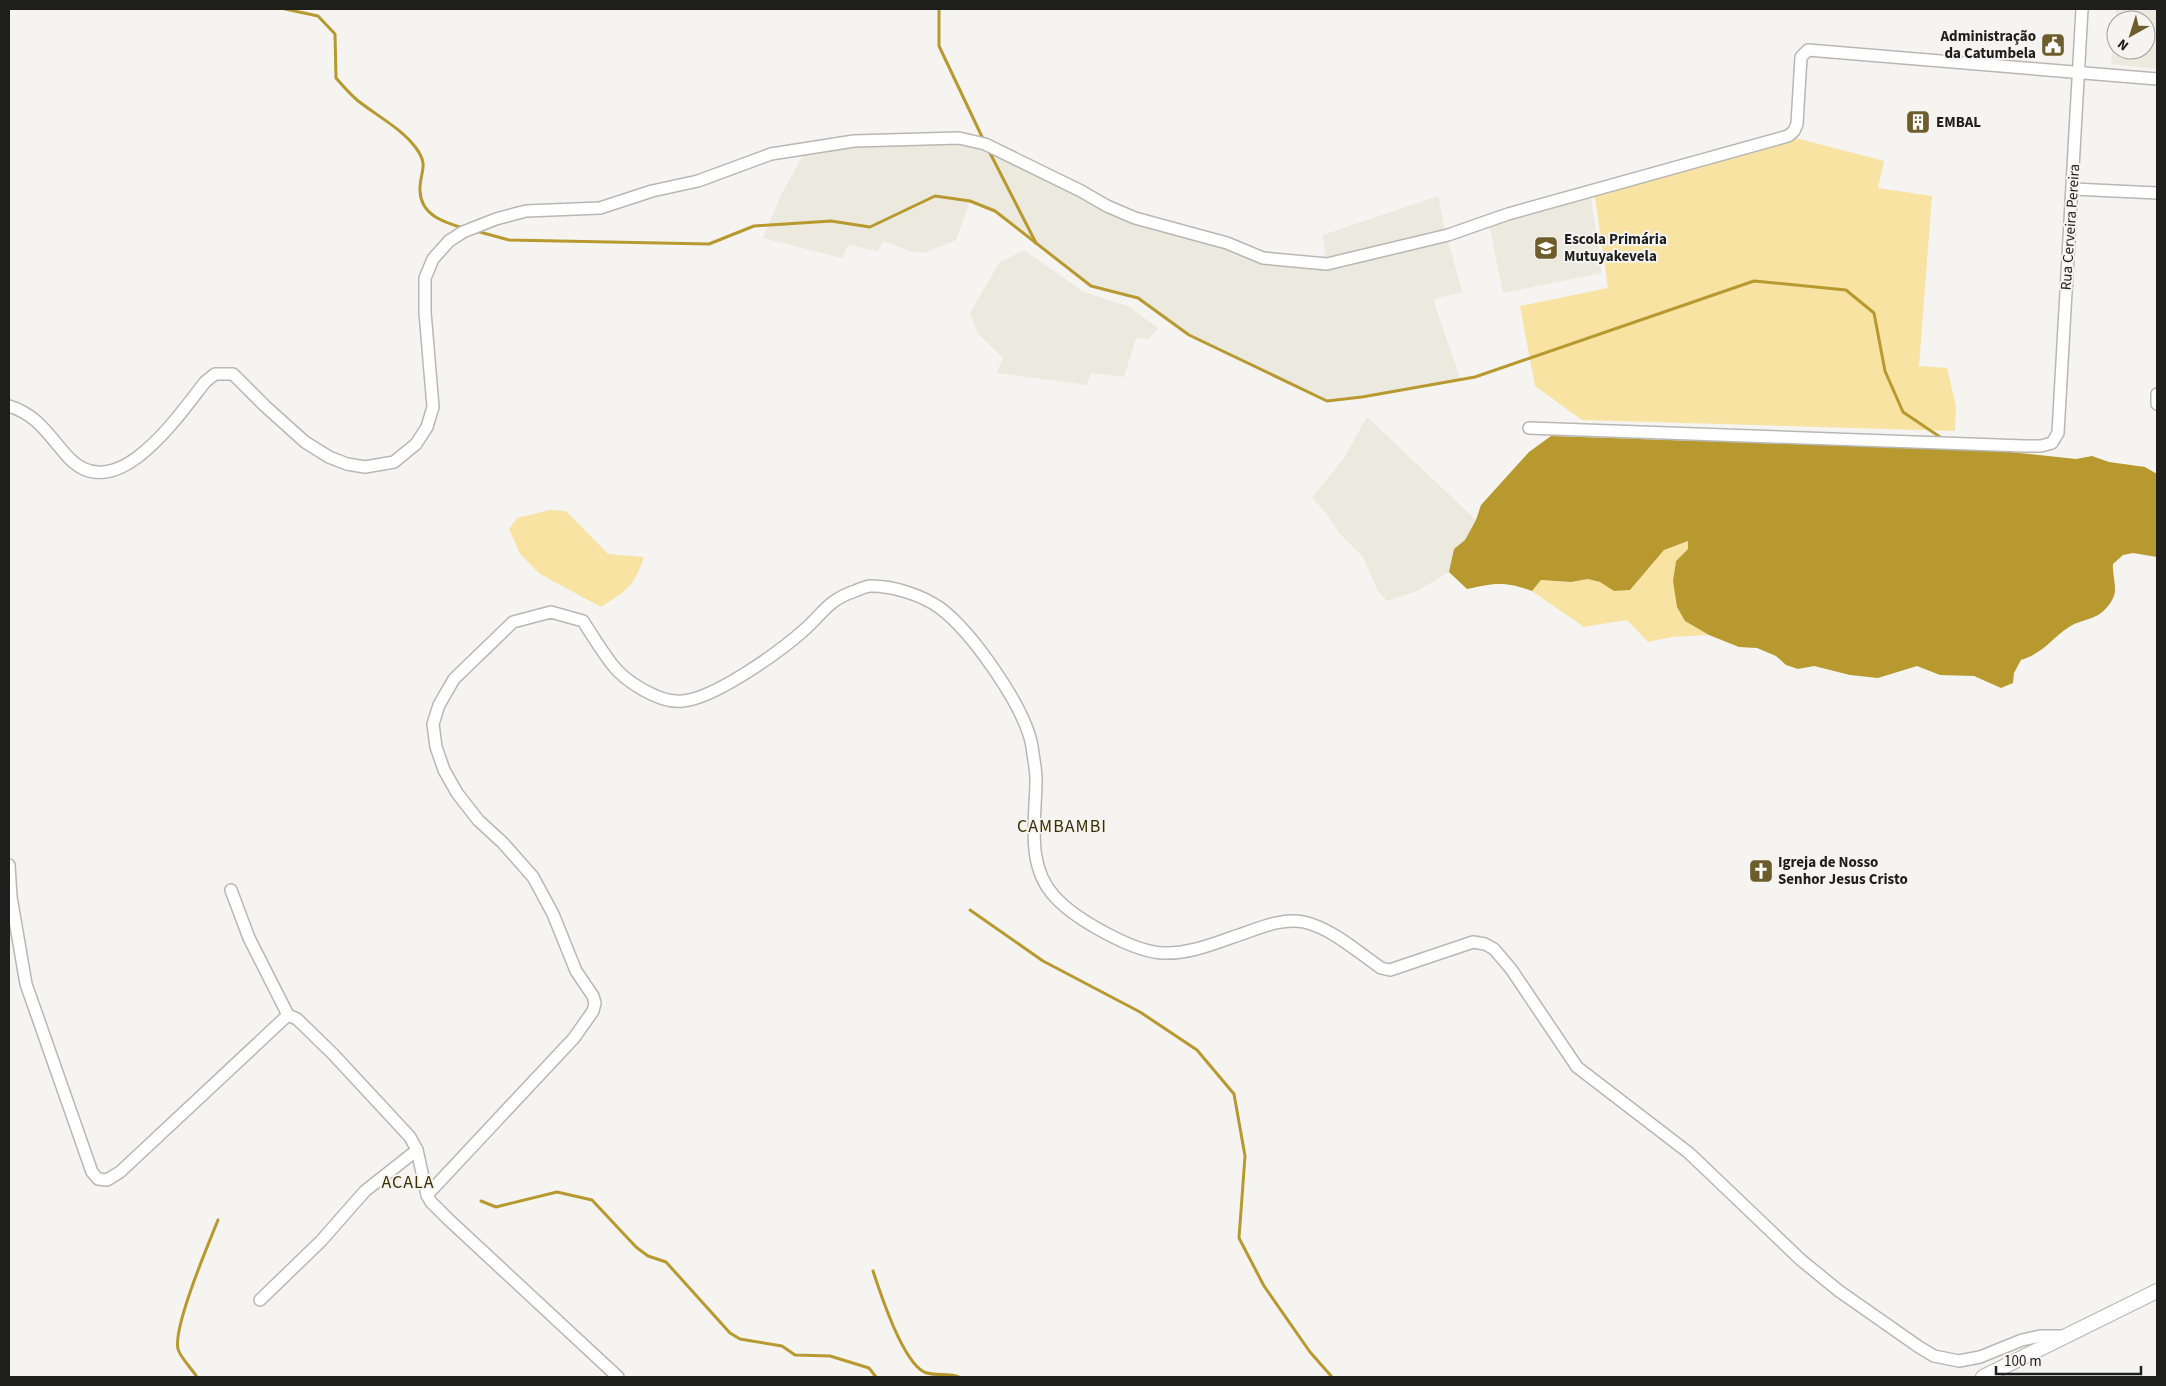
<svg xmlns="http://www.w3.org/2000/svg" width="2166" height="1386" viewBox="0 0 2166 1386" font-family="'Source Sans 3',sans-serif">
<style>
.built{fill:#ece9df;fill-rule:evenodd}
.green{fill:#f8e3a3}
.water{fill:#b79930}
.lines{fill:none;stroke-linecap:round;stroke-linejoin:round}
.stream{stroke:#b79930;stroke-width:3}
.minor-casing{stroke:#b8b7b4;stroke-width:14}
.tertiary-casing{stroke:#b8b7b4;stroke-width:16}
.minor{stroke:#fff;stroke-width:11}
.tertiary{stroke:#fff;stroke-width:14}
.labels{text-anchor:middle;stroke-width:4;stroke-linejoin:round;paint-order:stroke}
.poi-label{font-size:15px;font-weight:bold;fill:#1e1e1d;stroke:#f5f4f1;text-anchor:start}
.street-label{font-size:15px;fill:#1e1e1d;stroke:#f5f4f1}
.quarter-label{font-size:18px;letter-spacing:1px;fill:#3b2f04;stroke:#f5f4f1}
</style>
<rect width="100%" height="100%" fill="#f5f4f1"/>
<g class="built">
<path d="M2116 9H2157V69L2111 64ZM2116 20H2146V50H2116Z"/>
<polygon points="854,141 985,144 1107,206 1263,258 1326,264 1323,235 1438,196 1445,229 1462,292 1433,299 1461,381 1327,401 1189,335 1138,298 1091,286 995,211 970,201 956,240 924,253 909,251 883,241 878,251 848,245 842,258 763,238 780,197 806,150"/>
<polygon points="1591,198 1602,273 1503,293 1489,224"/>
<polygon points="1024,250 1084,292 1128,306 1158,328 1149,339 1136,338 1124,377 1091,373 1087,385 997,373 1003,358 978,334 970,313 999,263"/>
<polygon points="1367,417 1476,520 1465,540 1454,549 1449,572 1417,591 1387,601 1378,591 1363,557 1339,533 1327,514 1312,498 1344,458"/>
</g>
<g class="green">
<polygon points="1788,136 1884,161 1878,188 1932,196 1919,366 1947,368 1956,406 1955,431 1582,420 1535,386 1520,306 1608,288 1594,191"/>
<path d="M550 510 566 511 608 554 644 557C634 587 627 590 601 607L540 574 520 554 509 529 517 518Z"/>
<polygon points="1688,541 1688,549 1676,561 1673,581 1685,621 1709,635 1671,637 1648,642 1627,620 1584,627 1532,591 1541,580 1571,582 1588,579 1600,582 1614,590 1630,590 1664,550"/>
</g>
<path class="water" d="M1551 436 2000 451 2076 459 2092 456 2109 462 2145 467 2157 474V557L2133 553 2123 555 2113 564C2112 575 2118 589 2113 598 2111 604 2103 612 2098 615 2089 620 2078 621 2069 627 2049 640 2047 651 2021 660L2014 673 2013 683 2001 688 1974 676 1940 675 1917 666 1878 678 1850 675 1814 666 1798 669 1786 665 1776 656 1757 648 1739 647 1709 635 1685 621 1677 607 1673 581 1676 561 1688 549V541L1664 550 1630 590 1614 591 1600 582 1588 579 1571 582 1541 580 1532 591C1505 581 1495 583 1467 589L1449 572 1454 549 1465 540 1476 520 1481 505 1529 452Z"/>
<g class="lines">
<g class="stream">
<path d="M285 9 318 16 335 34 336 78C343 86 350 94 357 100 377 116 401 128 416 148 430 167 419 172 420 191 421 215 443 222 463 228"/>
<polyline points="939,9 939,46 984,141"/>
<polyline points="989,151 1036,243"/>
<polyline points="476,231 509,240 709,244 754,226 831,221 870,227 935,196 970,201 995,211 1091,286 1138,298 1189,335 1327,401 1362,397 1475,377 1754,281 1846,290 1874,313 1885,371 1903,412 1943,439"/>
<polyline points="970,910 1043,961 1140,1012 1197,1050 1234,1094 1245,1156 1239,1238 1264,1286 1310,1352 1332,1377"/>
<polyline points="481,1201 496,1207 557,1192 592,1200 636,1247 648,1256 666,1262 730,1333 740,1339 782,1346 795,1355 830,1356 869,1368 876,1377"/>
<path d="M873 1271C881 1295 902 1360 924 1372 936 1377 948 1372 959 1377"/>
<path d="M197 1377C192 1369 180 1357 178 1349 173 1327 208 1245 218 1220"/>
</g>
<defs>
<g id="minor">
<polyline points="2073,189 2157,193"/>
<polyline points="2157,404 2157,394"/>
<path d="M9 406C38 415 49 436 68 457 116 509 179 415 205 382L215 374H233L265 406 305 442 329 457 347 464 365 467 394 462 416 444 427 427 433 407 425 312V278L433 259 449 241 463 232 496 219 526 211 600 208 652 191 698 181 771 154 854 141 959 138 985 144 1081 191 1107 206 1135 218 1227 243 1263 258 1327 264 1448 235 1508 214 1788 136 1794 131 1797 124 1801 57 1808 50 2157 79"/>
<polyline points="1529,428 2024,446 2041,446 2052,443 2058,433 2082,9"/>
<polyline points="9,865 11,897 26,984 92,1172 98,1179 107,1180 120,1172 288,1015"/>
<polyline points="231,890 249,938 288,1015 297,1019 333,1054 410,1137 417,1150 427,1195"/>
<polyline points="260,1300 321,1241 365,1191 417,1150"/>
<path d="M618 1377 448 1219 431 1202 427 1195 574 1038 593 1011 595 1003 593 996 576 971 553 914 533 877 503 843 478 820 457 793 444 770 436 747 433 724 439 705 454 679 513 622 551 612 583 621C592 635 601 650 611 663 624 681 660 704 683 701 715 698 778 653 803 631 824 613 826 601 855 591 860 589 866 586 871 586 893 586 922 595 940 608 972 632 1025 707 1032 746 1033 757 1036 768 1036 779 1036 819 1025 865 1055 897 1075 919 1133 952 1163 953 1187 954 1211 945 1233 937 1255 930 1281 917 1304 922 1331 928 1358 952 1381 968L1390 970 1473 942 1485 944 1494 949 1511 969 1577 1067 1689 1153 1801 1260 1839 1291 1919 1347 1934 1356 1959 1361 1980 1357 2022 1340 2040 1336H2064"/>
</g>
<polyline id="tertiary" points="1983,1377 2157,1291"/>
</defs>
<use href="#minor" class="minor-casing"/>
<use href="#tertiary" class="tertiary-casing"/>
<use href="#minor" class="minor"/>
<use href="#tertiary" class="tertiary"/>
</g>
<defs>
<symbol id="civic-square" viewBox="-11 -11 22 22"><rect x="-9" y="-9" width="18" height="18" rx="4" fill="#6d5d2b" stroke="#f5f4f1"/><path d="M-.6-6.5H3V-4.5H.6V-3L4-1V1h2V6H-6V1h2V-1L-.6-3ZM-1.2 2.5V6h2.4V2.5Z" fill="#fff"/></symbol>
<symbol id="building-square" viewBox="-11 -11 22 22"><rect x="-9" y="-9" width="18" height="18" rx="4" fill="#6d5d2b" stroke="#f5f4f1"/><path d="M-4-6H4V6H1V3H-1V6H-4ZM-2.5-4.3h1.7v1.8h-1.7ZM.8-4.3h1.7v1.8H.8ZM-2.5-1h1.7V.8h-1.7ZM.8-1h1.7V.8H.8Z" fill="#fff"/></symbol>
<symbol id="school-square" viewBox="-11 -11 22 22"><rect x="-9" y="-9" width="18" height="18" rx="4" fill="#6d5d2b" stroke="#f5f4f1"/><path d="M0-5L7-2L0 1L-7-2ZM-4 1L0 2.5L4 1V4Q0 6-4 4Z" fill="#fff"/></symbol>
<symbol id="church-square" viewBox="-11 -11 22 22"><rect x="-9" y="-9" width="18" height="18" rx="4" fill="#6d5d2b" stroke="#f5f4f1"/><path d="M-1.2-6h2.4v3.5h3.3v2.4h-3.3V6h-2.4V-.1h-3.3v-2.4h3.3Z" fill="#fff"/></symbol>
</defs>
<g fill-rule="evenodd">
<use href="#civic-square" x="2039" y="31" width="28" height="28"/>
<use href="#building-square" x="1904" y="108" width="28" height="28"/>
<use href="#school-square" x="1532" y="234" width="28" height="28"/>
<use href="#church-square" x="1747" y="857" width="28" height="28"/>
</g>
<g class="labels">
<g class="poi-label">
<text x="2036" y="41" text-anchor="end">Administração<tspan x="2036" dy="17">da Catumbela</tspan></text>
<text x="1936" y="127">EMBAL</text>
<text x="1564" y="244">Escola Primária<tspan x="1564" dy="17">Mutuyakevela</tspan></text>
<text x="1778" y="867">Igreja de Nosso<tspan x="1778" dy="17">Senhor Jesus Cristo</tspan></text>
</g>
<g class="street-label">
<text transform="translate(2070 227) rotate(-86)" y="5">Rua Cerveira Pereira</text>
</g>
<g class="quarter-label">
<text x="1062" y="832">CAMBAMBI</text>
<text x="408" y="1188">ACALA</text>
</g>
</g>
<rect width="2166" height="1386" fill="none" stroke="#1e1e1d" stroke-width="20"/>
<g transform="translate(2131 35) rotate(219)"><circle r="24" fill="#f5f4f1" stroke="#9f9e9c"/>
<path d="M0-4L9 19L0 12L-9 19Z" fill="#6d5d2b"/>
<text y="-8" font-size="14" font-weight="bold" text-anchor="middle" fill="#1e1e1d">N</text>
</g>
<path d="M1996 1366v8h145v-8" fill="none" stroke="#1e1e1d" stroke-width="2.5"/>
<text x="2004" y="1366" font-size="15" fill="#1e1e1d" stroke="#f5f4f1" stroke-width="4" paint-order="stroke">100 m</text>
</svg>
